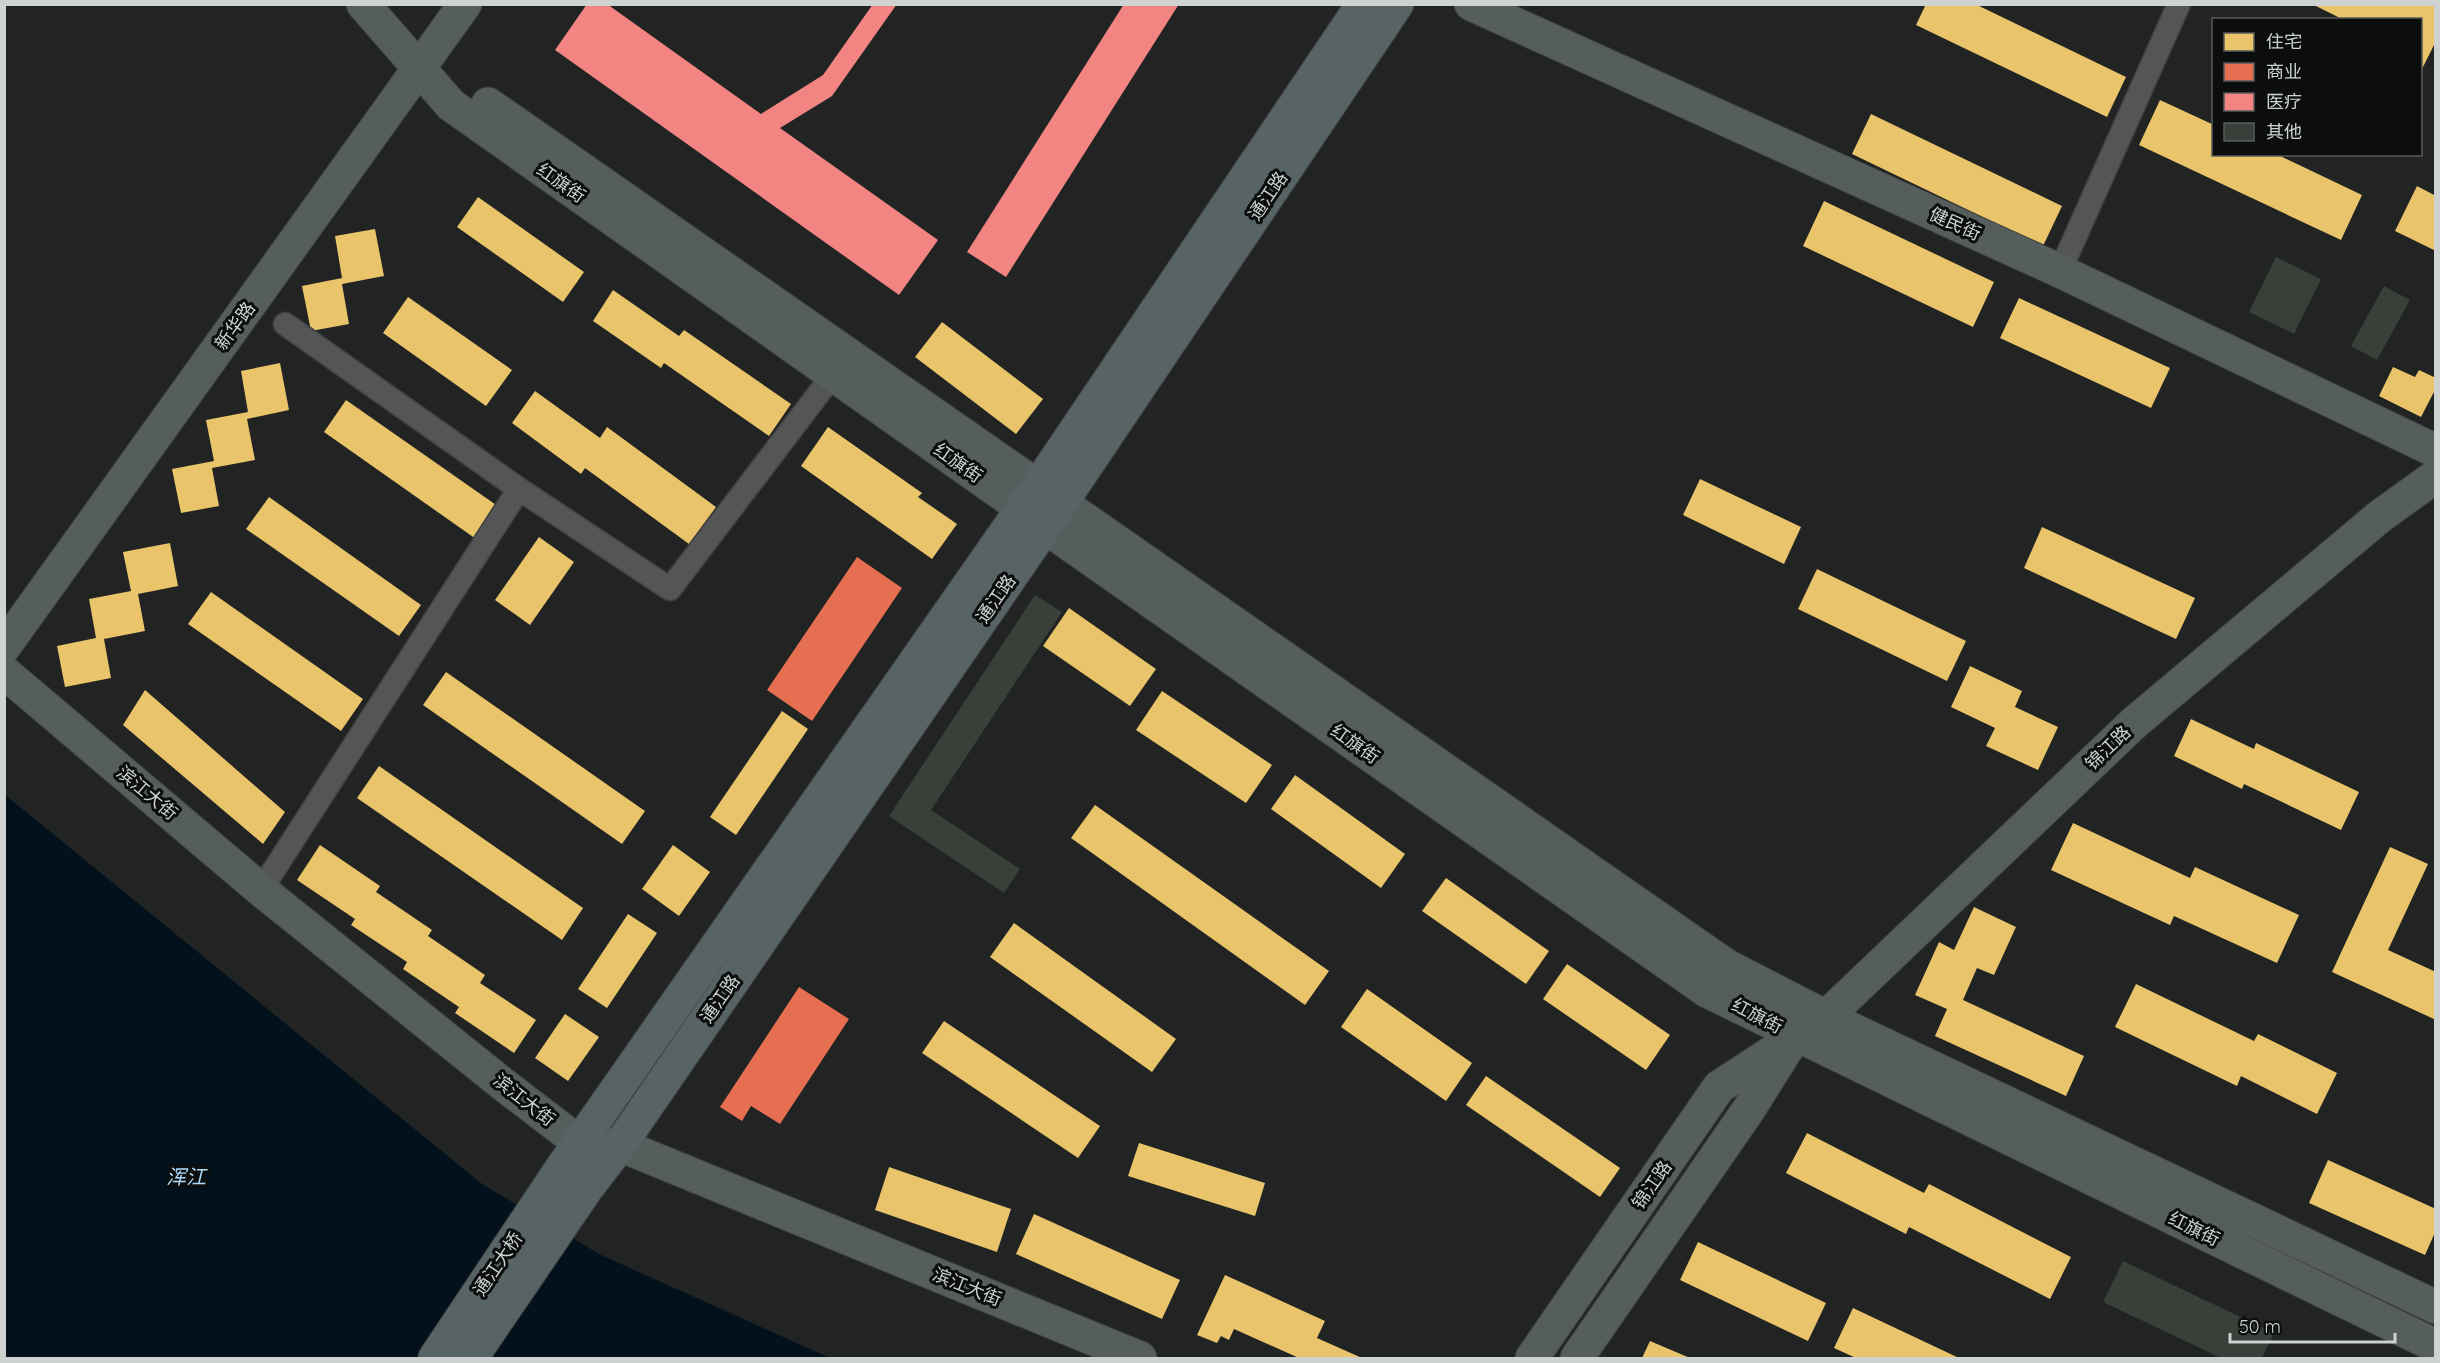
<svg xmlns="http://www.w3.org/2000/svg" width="2440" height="1363" viewBox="0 0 2440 1363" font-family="Quicksand,'Noto Sans SC',sans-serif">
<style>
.water{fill:#03111d}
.homes{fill:#e9c46a}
.shops{fill:#e76f51}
.health{fill:#f28482}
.building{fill:#393f39}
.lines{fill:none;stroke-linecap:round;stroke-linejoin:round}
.street-casing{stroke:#3e403f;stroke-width:25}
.secondary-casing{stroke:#3e403f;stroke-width:35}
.primary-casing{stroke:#3e403f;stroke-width:35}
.street{stroke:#545655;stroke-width:22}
.secondary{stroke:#555d5d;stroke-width:33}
.primary{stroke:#576364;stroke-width:33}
.labels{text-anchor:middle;stroke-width:6;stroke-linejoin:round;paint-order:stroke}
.street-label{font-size:18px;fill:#ced2d1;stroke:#0b0e0d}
.water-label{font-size:20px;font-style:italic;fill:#aedafa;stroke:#0b0e0d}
</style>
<rect width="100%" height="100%" fill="#212423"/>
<polygon class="water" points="4,794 482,1184 601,1255 830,1358 5,1358"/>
<g class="homes">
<polygon points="1926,4 1975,4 2126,77 2107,117 1916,25"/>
<polygon points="2312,4 2432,4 2436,6 2436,41 2420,73 2420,20 2344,20"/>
<polygon points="2160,100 2214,125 2214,154 2276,154 2362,195 2341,240 2139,145"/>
<polygon points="1871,114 2062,206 2043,246 1852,154"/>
<polygon points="2417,186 2436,196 2436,251 2395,231"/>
<polygon points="478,197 584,272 563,302 457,227"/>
<polygon points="1824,201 1994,282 1973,327 1803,246"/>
<polygon points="375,229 384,276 342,284 349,324 311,331 302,286 342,278 335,236"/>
<polygon points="613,290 679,336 684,330 791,404 769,436 664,363 661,368 593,321"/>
<polygon points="408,297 512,370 486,406 383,333"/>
<polygon points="2019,298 2170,368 2151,408 2000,338"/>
<polygon points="942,322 1043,399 1016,434 915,357"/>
<polygon points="280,363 289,410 247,419 255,460 212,468 219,506 181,513 172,469 214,461 206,420 248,412 241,371"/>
<polygon points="2393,367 2415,377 2419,370 2436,378 2436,388 2421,417 2379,396"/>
<polygon points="535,391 600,438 607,427 716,507 689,544 585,468 581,474 512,423"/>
<polygon points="346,400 499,507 476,539 324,432"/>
<polygon points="828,427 922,493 918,497 957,524 932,559 801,466"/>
<polygon points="1700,479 1801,527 1784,564 1683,515"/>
<polygon points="269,497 421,605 399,636 246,529"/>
<polygon points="2042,527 2195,598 2176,639 2024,568"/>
<polygon points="539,537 574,562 530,625 495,600"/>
<polygon points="170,543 178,586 138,594 145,631 104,639 111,678 65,687 57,646 96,638 89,599 131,591 123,552"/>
<polygon points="1817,569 1966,641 1947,681 1798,609"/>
<polygon points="211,592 363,699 341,731 188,624"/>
<polygon points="1069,608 1156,669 1130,706 1043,646"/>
<polygon points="1970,666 2022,691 2015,707 2058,727 2038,770 1986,746 1995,728 1951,707"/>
<polygon points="446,672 645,811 622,844 423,705"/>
<polygon points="145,690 285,812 263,844 123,725"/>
<polygon points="1162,691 1272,765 1246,803 1136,730"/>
<polygon points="782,711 808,729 736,835 710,817"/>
<polygon points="2191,719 2254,749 2256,743 2359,792 2341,830 2244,784 2242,789 2174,756"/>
<polygon points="379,766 583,908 562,940 357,798"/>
<polygon points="1295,775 1405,854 1381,888 1271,809"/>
<polygon points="1095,805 1329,971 1305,1005 1071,838"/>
<polygon points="2073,823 2190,878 2195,867 2299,915 2277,963 2174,916 2170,925 2051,870"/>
<polygon points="320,845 380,886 376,892 432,930 428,936 485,975 480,983 536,1020 514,1053 455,1013 459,1007 403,969 407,962 351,925 355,919 297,880"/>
<polygon points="673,845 710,872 679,916 642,889"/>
<polygon points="2390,847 2428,864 2388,950 2436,972 2436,1020 2332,972"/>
<polygon points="1446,878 1549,951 1526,984 1422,911"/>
<polygon points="1974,907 2016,927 1994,975 1977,968 1963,1000 2084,1056 2066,1096 1935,1036 1947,1009 1915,995 1939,942 1954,950"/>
<polygon points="628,914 657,933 607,1008 578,989"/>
<polygon points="1014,923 1176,1039 1152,1072 990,957"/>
<polygon points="1567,964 1670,1035 1646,1070 1543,999"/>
<polygon points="2136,984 2254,1041 2258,1034 2337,1073 2317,1114 2241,1076 2237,1086 2115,1027"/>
<polygon points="1367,989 1472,1063 1446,1101 1341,1027"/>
<polygon points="565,1014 599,1037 568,1081 535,1058"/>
<polygon points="944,1021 1100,1126 1078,1158 922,1053"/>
<polygon points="1486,1076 1620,1168 1600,1197 1466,1105"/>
<polygon points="1807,1133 1924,1193 1929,1184 2071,1257 2050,1299 1909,1227 1906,1234 1786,1173"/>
<polygon points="1139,1143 1265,1183 1255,1216 1128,1176"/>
<polygon points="2328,1160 2436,1209 2436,1230 2425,1255 2309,1203"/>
<polygon points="889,1167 1011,1209 997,1252 875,1210"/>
<polygon points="1034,1214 1180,1280 1162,1319 1016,1254"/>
<polygon points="1698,1242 1826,1303 1808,1341 1680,1280"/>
<polygon points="1225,1275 1325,1321 1317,1338 1362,1358 1299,1358 1234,1329 1229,1340 1221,1336 1217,1343 1197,1335"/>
<polygon points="1853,1308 1959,1358 1856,1358 1834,1348"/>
<polygon points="1650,1341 1690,1358 1642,1358"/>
</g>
<g class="shops">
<polygon points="857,557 902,588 812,721 767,690"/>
<polygon points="799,987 849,1019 780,1124 751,1106 742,1121 720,1107"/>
</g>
<g class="health">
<polygon points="587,4 607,4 761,114 823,75 873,4 897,4 832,96 780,128 938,240 899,295 555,50"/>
<polygon points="1124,4 1179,4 1006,277 967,252"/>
</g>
<g class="building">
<polygon points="2276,257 2321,279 2294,334 2249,312"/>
<polygon points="2384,286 2410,300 2377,360 2351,346"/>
<polygon points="1035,595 1062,612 931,810 1020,869 1004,893 889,816"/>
<polygon points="2123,1261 2274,1333 2262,1358 2221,1358 2103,1302"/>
</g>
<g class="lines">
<defs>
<g id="street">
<polyline points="2060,271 2179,4"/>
<polyline points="285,324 519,489"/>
<polyline points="261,890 519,489 670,589 832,376"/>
</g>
<g id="secondary">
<polyline points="363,4 451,105 1022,508 1045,527 1707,991 2436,1346"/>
<polyline points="1471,4 2060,271 2436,451"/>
<polyline points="488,104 1727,966 1826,1017 2436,1307"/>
<polyline points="4,647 465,4"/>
<polyline points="4,672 261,890 504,1085 581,1144 620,1145 1140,1358"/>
<polyline points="1532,1358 1719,1087 1826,1017 2134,723 2379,517 2436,476"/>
<polyline points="1577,1358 1749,1109 1788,1047"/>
</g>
<g id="primary">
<polyline points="435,1358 561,1169 1038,486 1363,4"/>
<polyline points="471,1358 587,1188 620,1145 1045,527 1397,4"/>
</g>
</defs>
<use href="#street" class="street-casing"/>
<use href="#secondary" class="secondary-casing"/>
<use href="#primary" class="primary-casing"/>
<use href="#street" class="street"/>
<use href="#secondary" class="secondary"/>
<use href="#primary" class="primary"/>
</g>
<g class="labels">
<g class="street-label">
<text transform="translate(561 183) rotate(35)" y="6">红旗街</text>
<text transform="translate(1268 196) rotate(-56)" y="6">通江路</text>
<text transform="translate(1955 224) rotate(24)" y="6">健民街</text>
<text transform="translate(235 326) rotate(-54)" y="6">新华路</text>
<text transform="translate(958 463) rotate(35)" y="6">红旗街</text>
<text transform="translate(996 599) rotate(-55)" y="6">通江路</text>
<text transform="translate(1355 744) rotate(35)" y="6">红旗街</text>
<text transform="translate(2108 748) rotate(-44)" y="6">锦江路</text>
<text transform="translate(147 793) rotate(40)" y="6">滨江大街</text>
<text transform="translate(720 999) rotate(-55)" y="6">通江路</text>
<text transform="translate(1757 1016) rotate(27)" y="6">红旗街</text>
<text transform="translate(524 1100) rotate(38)" y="6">滨江大街</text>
<text transform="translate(1652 1185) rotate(-55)" y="6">锦江路</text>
<text transform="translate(2194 1229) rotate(26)" y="6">红旗街</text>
<text transform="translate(498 1264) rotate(-56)" y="6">通江大桥</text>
<text transform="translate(967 1287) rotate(22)" y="6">滨江大街</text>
</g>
<g class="water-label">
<text x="186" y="1184">浑江</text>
</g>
</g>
<rect width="2440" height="1363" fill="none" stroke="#ced2d1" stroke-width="12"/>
<rect x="2212" y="18" width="210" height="138" fill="#0b0e0d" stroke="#595c5b" stroke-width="1.5"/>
<rect x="2224" y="33" width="30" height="18" fill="#e9c46a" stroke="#595c5b" stroke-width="1.5"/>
<text x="2266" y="48" font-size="18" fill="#ced2d1">住宅</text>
<rect x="2224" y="63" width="30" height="18" fill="#e76f51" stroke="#595c5b" stroke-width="1.5"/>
<text x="2266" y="78" font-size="18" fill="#ced2d1">商业</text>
<rect x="2224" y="93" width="30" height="18" fill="#f28482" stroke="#595c5b" stroke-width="1.5"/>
<text x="2266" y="108" font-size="18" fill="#ced2d1">医疗</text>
<rect x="2224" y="123" width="30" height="18" fill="#393f39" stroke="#595c5b" stroke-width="1.5"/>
<text x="2266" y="138" font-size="18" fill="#ced2d1">其他</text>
<path d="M2230 1333v9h165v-9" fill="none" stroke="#ced2d1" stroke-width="3"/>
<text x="2239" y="1333" font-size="18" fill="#ced2d1" stroke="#0b0e0d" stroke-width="4.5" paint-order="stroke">50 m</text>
</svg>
